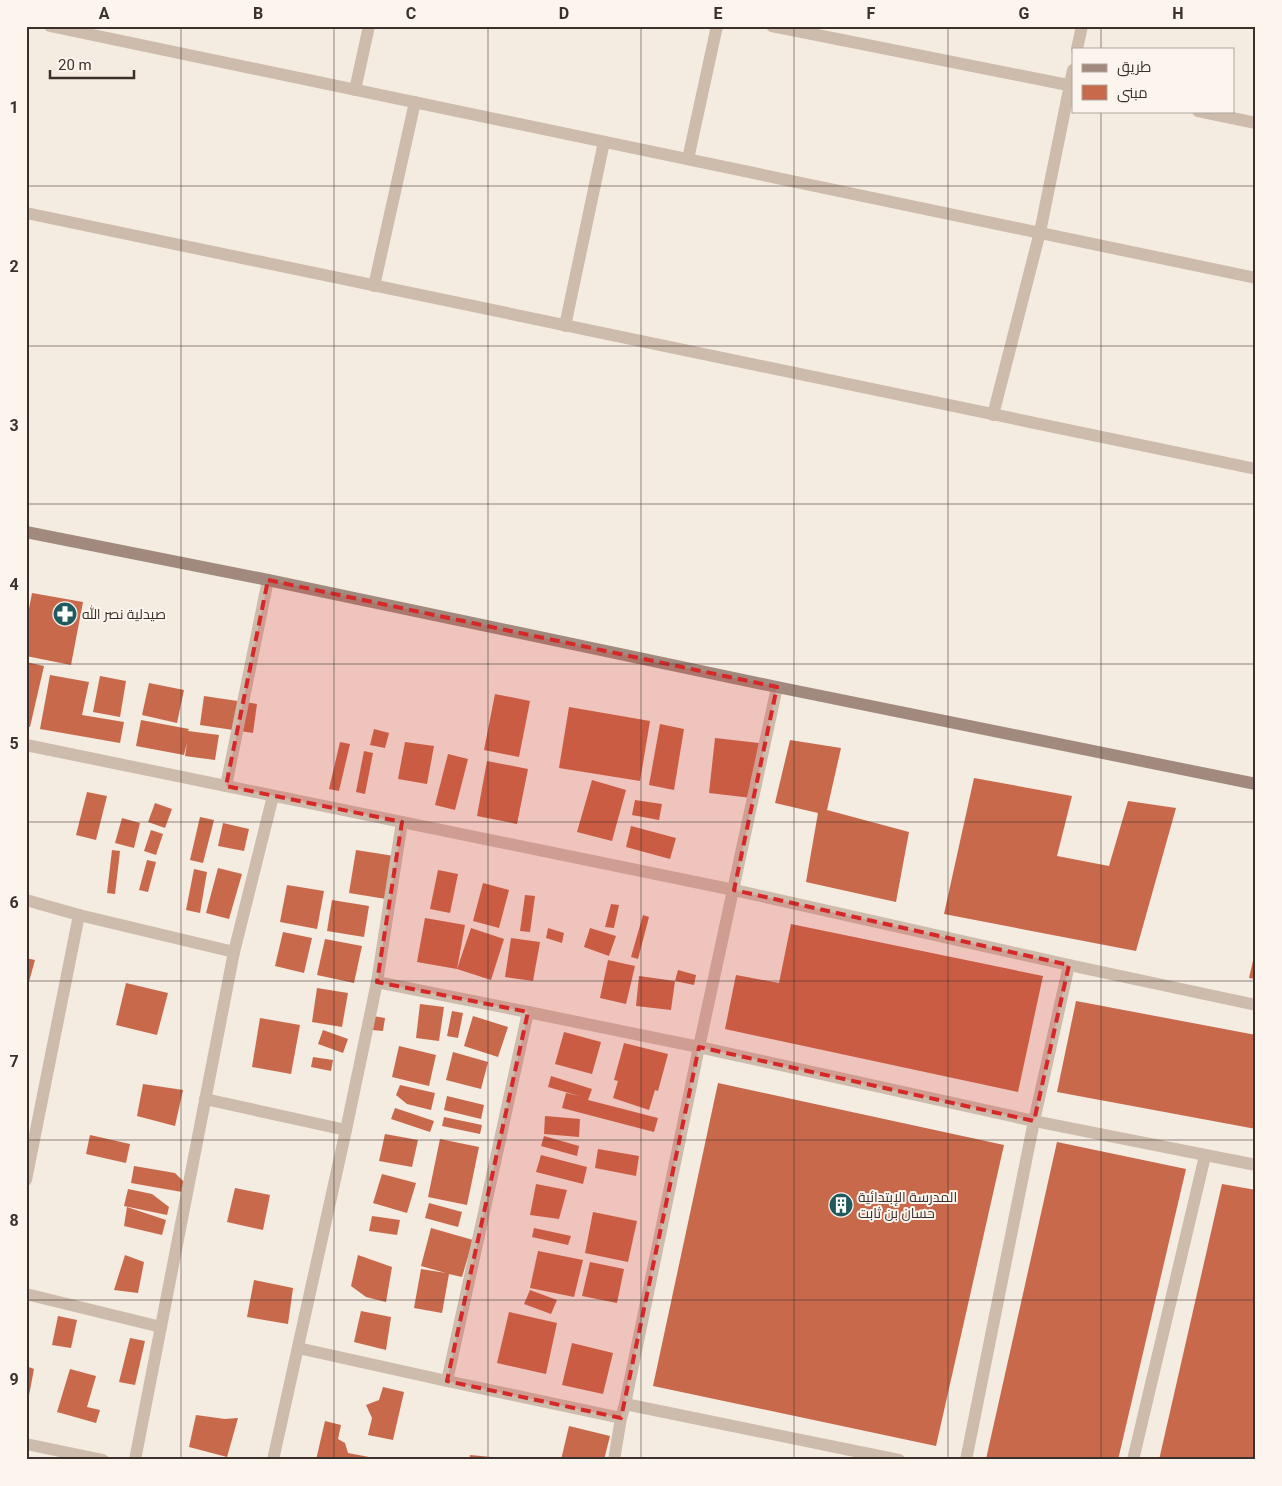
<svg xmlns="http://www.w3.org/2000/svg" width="1282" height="1486" viewBox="0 0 1282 1486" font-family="Roboto,Cairo,sans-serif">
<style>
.building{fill:#c8694b}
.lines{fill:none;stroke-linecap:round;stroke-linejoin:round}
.minor{stroke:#cdbbac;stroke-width:12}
.secondary{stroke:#a18a7d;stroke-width:12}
.marked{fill:#d62828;fill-opacity:0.2;stroke:#d62828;stroke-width:4;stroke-dasharray:10 6;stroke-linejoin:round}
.grid{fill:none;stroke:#3b302b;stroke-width:1;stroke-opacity:0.55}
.labels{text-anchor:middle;stroke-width:4;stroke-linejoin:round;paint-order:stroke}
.poi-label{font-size:14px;fill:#3b302b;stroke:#fbf5ee;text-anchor:start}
.neatline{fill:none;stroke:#3b302b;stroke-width:2}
.grid-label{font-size:16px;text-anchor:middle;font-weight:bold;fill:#3b302b}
</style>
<rect width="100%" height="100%" fill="#f4ebe1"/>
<g class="building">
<polygon points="32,593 83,602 71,665 26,656 26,624"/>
<polygon points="26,662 44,666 30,727 26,726"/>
<polygon points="50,675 89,682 82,715 124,722 120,743 40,729"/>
<polygon points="100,676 126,681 120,717 93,712"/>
<polygon points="149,683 184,690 177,723 142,715"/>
<polygon points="495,694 530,701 519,757 484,750"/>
<polygon points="204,696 257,704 253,733 200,725"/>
<polygon points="569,707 650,721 640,781 559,768"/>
<polygon points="141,720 189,729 188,731 219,735 215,760 185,756 187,743 184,755 136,746"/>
<polygon points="660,724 684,729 674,790 649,785"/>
<polygon points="374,729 389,733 385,748 370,745"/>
<polygon points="715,738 759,743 752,798 709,793"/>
<polygon points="790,740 841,748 827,810 909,832 896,902 806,882 818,813 775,803"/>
<polygon points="340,742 350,744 339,791 329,789"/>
<polygon points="405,742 434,746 427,784 398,779"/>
<polygon points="364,751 373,753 365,794 356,792"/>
<polygon points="448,754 468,759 455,810 435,805"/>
<polygon points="487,761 528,769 517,824 477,816"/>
<polygon points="974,778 1072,796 1057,856 1109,866 1128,801 1176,808 1136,951 944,914"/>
<polygon points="592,780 626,790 612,841 577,832"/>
<polygon points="87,792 107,796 96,840 76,835"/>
<polygon points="635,800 662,804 659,820 632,815"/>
<polygon points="155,803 172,809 165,828 148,822"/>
<polygon points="200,817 214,820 203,863 190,860"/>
<polygon points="122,818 140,823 134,848 115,843"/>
<polygon points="223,823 249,829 244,851 218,846"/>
<polygon points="631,826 676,838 670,859 626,847"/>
<polygon points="151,830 163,834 156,855 144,851"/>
<polygon points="112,850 120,851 115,894 107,893"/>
<polygon points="356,850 394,856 386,899 349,893"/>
<polygon points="147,860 156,862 148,892 139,890"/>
<polygon points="218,868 242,874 229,919 206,913"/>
<polygon points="194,869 207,872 200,913 186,910"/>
<polygon points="438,870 458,874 450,913 430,909"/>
<polygon points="483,883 509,890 499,928 473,921"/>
<polygon points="287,885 324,891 317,929 280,922"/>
<polygon points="525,895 535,896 530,932 520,931"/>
<polygon points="332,900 369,906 364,937 327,931"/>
<polygon points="611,904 619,905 614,928 605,927"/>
<polygon points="643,915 649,917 638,959 631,957"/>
<polygon points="425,918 465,925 457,969 417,962"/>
<polygon points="791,924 1043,976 1018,1092 725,1029 736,975 779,983"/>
<polygon points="471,928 504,939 491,980 457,969"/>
<polygon points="548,928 564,933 562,943 546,938"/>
<polygon points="590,928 616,936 609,956 584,947"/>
<polygon points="283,932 312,938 304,973 275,966"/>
<polygon points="511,938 540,942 533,981 505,977"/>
<polygon points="325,939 362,946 354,983 317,975"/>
<polygon points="1255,952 1256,952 1256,979 1249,978"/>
<polygon points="26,958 35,960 27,989 26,989"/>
<polygon points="608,960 635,966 626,1004 600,998"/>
<polygon points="678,970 696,975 694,985 675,981"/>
<polygon points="639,976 675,981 671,1010 636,1006"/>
<polygon points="126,983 168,993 157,1035 116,1025"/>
<polygon points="317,988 348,993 342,1027 312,1022"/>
<polygon points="1076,1001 1256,1035 1256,1129 1057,1092"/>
<polygon points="420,1004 444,1007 439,1041 416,1038"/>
<polygon points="452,1011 463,1013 458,1038 447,1036"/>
<polygon points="373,1016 385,1018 383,1031 372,1030"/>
<polygon points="473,1016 508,1027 498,1057 464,1046"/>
<polygon points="260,1018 300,1025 291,1074 252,1067"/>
<polygon points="323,1030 348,1039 343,1053 318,1044"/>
<polygon points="564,1032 601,1042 592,1074 555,1064"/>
<polygon points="624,1043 668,1054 658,1091 655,1090 649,1110 613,1098 618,1081 614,1080"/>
<polygon points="399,1046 436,1055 429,1086 392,1077"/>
<polygon points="453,1052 488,1062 481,1089 446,1080"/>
<polygon points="313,1057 333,1060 331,1071 311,1067"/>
<polygon points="551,1076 592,1089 588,1100 658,1118 654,1132 562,1108 566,1093 579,1096 548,1087"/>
<polygon points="718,1083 1004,1145 936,1446 653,1386"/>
<polygon points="143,1084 183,1090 175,1126 137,1116"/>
<polygon points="400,1085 435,1093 431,1110 407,1104 396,1095"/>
<polygon points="447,1096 484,1105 481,1119 444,1110"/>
<polygon points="395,1108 434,1121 430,1132 391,1119"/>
<polygon points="545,1116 580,1119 579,1137 544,1134"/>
<polygon points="444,1117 482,1125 480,1134 442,1126"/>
<polygon points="385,1134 418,1140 412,1167 379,1161"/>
<polygon points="90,1135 130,1144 126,1163 86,1154"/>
<polygon points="544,1136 579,1146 577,1156 541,1146"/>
<polygon points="440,1139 479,1147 467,1205 428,1197"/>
<polygon points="1057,1142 1186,1169 1118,1460 986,1459"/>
<polygon points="598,1149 639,1156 636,1176 595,1168"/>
<polygon points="541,1155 587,1167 583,1184 536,1172"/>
<polygon points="134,1166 175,1173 184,1182 182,1192 131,1183"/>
<polygon points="382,1174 416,1183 407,1213 373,1203"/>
<polygon points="536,1184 567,1190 559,1219 530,1215"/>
<polygon points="1222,1184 1256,1190 1256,1460 1159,1460"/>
<polygon points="235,1188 270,1195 263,1230 227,1222"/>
<polygon points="128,1189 152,1194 169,1207 167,1215 124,1206"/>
<polygon points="429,1203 462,1212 458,1227 425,1218"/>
<polygon points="127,1207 166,1220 162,1235 124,1226"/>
<polygon points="593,1212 637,1221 628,1262 585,1253"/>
<polygon points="372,1216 400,1220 397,1235 369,1231"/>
<polygon points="431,1228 473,1240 462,1277 449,1274 442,1313 414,1308 421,1269 446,1273 421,1266"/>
<polygon points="534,1228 571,1236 568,1245 532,1237"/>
<polygon points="538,1251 583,1260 574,1297 530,1288"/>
<polygon points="125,1255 144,1262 138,1293 114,1290"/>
<polygon points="358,1255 392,1267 386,1302 366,1297 351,1286"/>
<polygon points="590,1262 624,1269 617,1303 582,1296"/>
<polygon points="254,1280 293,1288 288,1324 247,1317"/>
<polygon points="530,1290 557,1300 551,1314 524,1304"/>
<polygon points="361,1311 391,1317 386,1350 354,1342"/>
<polygon points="509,1312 557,1323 546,1374 497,1363"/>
<polygon points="58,1316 77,1320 71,1348 52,1345"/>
<polygon points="130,1338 145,1341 135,1385 119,1382"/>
<polygon points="572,1343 613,1353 603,1394 562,1385"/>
<polygon points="26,1366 34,1369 27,1406 26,1406"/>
<polygon points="70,1369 96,1376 87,1407 100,1410 96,1423 57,1412"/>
<polygon points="383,1387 404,1392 393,1440 368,1435 372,1418 366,1405 379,1400"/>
<polygon points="196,1415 225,1419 238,1418 227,1457 189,1447"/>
<polygon points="325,1421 341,1425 338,1439 345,1443 348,1453 369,1457 368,1460 316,1460"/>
<polygon points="569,1426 610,1436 604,1460 561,1460"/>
<polygon points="470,1455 491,1457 491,1460 469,1460"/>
</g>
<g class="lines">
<g class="minor">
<polyline points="50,26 1256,278"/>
<polyline points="772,26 1073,86"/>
<polyline points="1077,49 1082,26"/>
<polyline points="355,90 369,26"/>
<polyline points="1198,111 1256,123"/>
<polyline points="688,159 717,26"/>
<polyline points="26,213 1256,469"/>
<polyline points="374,286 415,102"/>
<polyline points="565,326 604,142"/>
<polyline points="993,415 1040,232 1073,70"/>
<polyline points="26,745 734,890 1069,965 1256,1005"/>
<polyline points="226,786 268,580"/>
<polyline points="26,900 79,915"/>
<polyline points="377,982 402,822"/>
<polyline points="528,1012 447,1381 621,1418"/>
<polyline points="205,1099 346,1130 377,982 528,1012 699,1047 1034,1121 1256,1165"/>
<polyline points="26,1180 79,915 234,952 273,796"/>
<polyline points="26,1294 161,1327"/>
<polyline points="298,1348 447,1381"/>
<polyline points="625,1404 899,1460"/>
<polyline points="26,1444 103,1460"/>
<polyline points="135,1460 234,952"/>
<polyline points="273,1460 346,1130"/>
<polyline points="614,1460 621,1418 625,1404 699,1047 777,687"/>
<polyline points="966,1460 1034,1121 1069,965"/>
<polyline points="1133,1460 1205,1156"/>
</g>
<polyline class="secondary" points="26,532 268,580 777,687 1256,784"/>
</g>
<path class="marked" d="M268 580 777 687 734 890 1069 965 1034 1121 699 1047 621 1418 447 1381 528 1012 377 982 402 822 226 786Z"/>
<path class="grid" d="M181 26V1460M334 26V1460M488 26V1460M641 26V1460M794 26V1460M948 26V1460M1101 26V49M1101 111V1460M26 186H1256M26 346H1256M26 504H1256M26 664H1256M26 822H1256M26 981H1256M26 1140H1256M26 1300H1256"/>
<defs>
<symbol id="pharmacy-disc" viewBox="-11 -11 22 22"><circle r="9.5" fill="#1f5a5e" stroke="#fbf5ee"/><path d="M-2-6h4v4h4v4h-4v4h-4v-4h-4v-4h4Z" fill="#fff"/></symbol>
<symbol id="building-disc" viewBox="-11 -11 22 22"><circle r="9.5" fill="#1f5a5e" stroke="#fbf5ee"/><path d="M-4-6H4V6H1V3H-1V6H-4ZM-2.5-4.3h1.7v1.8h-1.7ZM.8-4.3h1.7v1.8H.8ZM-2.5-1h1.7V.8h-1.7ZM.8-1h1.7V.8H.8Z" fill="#fff"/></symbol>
</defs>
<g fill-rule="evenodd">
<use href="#pharmacy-disc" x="51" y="600" width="28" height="28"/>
<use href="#building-disc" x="827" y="1191" width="28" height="28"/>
</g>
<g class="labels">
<g class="poi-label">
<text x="82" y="619">صيدلية نصر الله</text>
<text x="858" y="1202">المدرسة الإبتدائية<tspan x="858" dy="16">حسان بن ثابت</tspan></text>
</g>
</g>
<rect width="1282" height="1486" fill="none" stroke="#fbf5ee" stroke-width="55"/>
<rect x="1072" y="48" width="162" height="65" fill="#fbf5ee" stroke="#aea6a0"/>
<rect x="1082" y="64" width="25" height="8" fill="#a18a7d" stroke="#aea6a0"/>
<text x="1117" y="72" font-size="15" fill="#3b302b">طريق</text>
<rect x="1082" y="85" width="25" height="15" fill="#c8694b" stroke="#aea6a0"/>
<text x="1117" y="98" font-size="15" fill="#3b302b">مبنى</text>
<path d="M50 70v8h84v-8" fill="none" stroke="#3b302b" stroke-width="2.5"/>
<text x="58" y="70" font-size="15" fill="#3b302b" stroke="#fbf5ee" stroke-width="4" paint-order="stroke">20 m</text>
<rect x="28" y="28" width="1226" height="1430" class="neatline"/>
<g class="grid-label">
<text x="104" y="19">A</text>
<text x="258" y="19">B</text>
<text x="411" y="19">C</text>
<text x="564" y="19">D</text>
<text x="718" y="19">E</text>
<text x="871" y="19">F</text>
<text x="1024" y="19">G</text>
<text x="1178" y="19">H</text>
<text x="14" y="113">1</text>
<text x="14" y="272">2</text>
<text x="14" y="431">3</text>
<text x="14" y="590">4</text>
<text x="14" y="749">5</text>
<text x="14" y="908">6</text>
<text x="14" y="1067">7</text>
<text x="14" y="1226">8</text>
<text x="14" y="1385">9</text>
</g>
</svg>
